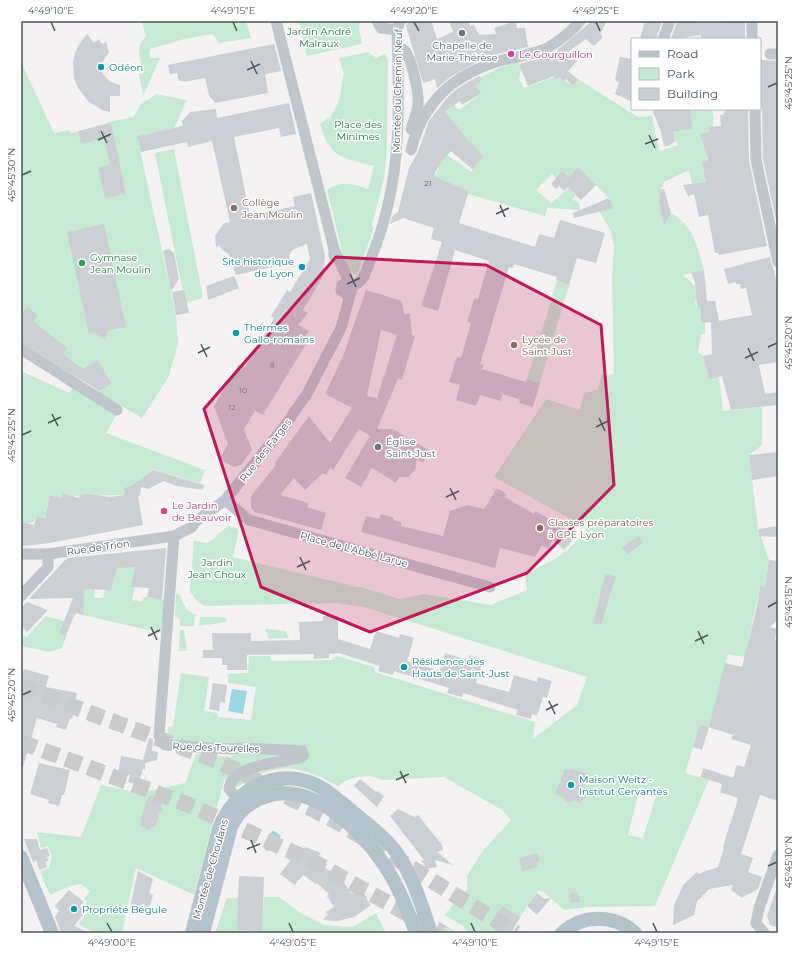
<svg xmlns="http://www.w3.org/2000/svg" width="799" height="954" viewBox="0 0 799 954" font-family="Montserrat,sans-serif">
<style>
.green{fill:#c6ebd2;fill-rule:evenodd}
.water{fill:#99d9e3}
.building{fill:#cccfd3;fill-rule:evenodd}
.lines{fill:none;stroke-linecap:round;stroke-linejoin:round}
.highway-tunnel{stroke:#cacbcd;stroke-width:16;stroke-dasharray:16 8;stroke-linecap:butt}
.minor{stroke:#bfc7cc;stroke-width:11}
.major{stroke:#b5c3cd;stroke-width:14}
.marked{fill:#c2185b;fill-opacity:0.2;stroke:#c2185b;stroke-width:3;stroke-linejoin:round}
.ticks{fill:none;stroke:#4b565d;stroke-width:1.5}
.worship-dot{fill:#6b7280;stroke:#fff;stroke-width:1.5}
.hotel-dot{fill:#d1479c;stroke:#fff;stroke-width:1.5}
.culture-dot{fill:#0f9aa8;stroke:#fff;stroke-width:1.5}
.education-dot{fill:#8d6e63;stroke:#fff;stroke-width:1.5}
.leisure-dot{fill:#2e9e5b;stroke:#fff;stroke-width:1.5}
.labels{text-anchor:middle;stroke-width:3;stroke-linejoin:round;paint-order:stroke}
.number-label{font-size:8px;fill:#6b747a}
.park-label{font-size:10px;fill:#237746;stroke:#fff}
.worship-label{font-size:10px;fill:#5b616d;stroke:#fff}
.hotel-label{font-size:10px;fill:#b23c85;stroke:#fff;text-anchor:start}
.culture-label{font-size:10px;fill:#0d838f;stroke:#fff;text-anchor:start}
.street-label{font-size:10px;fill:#4b565d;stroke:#fff}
.education-label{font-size:10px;fill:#785e54;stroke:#fff;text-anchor:start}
.leisure-label{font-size:10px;fill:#27864d;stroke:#fff;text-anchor:start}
.neatline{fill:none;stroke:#4b565d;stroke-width:1.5}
.ticks-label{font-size:10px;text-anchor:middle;fill:#4b565d}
</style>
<rect width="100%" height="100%" fill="#f4f2f2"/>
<g class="green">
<path d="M142 21H246L251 38 219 43 213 34 184 39 150 49V58H160L143 96 139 74 143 73C141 60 134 46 146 37Z"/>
<polygon points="299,21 360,21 359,28 362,44 307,56"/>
<path d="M368 52 376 58 385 54 388 60 387 148 384 178 372 225 374 228 357 275 347 271 327 190C342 180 352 184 368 189L374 166C342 158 330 158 320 124L331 116 339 101 344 73 339 58Z"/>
<path d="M518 61 521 69 519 79 524 88 544 81 543 77 547 75 549 80 554 76 556 80 559 77 573 86 579 80 638 117 652 116 659 151 679 145 675 141 673 132 693 129 690 109H712C714 118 715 124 710 132L705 133 707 138 702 140 704 148H706L707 160 702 161 705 168 721 181 692 184 689 170 664 182 659 193 661 198 658 199 660 209C692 218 696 243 704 270L683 275 695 286 698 300 695 301 696 307H700L701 323 705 322V334H701L698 352 703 356 709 380 719 377 723 411 762 407V445L749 455 758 528 769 560 765 587H760L745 657 728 654 709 727 700 725 685 773 709 780 655 906 589 907 564 910 544 892 537 891V893L527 906 511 933H469L462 925 444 915 467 889V876L481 853 511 820 502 810 444 777 383 780 371 776 357 777 347 780 338 786C291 760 270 763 227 794L225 777 194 895 136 868 122 933H95L81 926 79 923 89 911 84 906 87 901 84 899 90 891 81 884 69 886 50 895 40 872 49 868 52 856 48 846 41 848 37 832 81 837 101 785 139 793 185 783 196 754 230 757 240 752 307 750 170 740 167 736 168 727 173 726 181 673 209 677 204 711 218 713V717L251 720 256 687 228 683V674L248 673 249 656H270L272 661 332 660 337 656 374 667 375 672 535 722 533 739 577 705 587 677 364 607 335 603 204 606 197 601 190 592 194 541 208 543 228 526 239 529 233 557 323 579 356 586 324 585 360 587 400 599 424 594 491 605 527 590 525 573C551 563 572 551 587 528L494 477 546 399 580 410 584 393 597 390 602 375 614 374 612 277 614 246 611 231 599 211 614 207 609 198 578 167 569 177 562 171 556 178 552 174 536 190 551 203 569 188 576 195 572 199 579 203 580 210 547 208 545 216 468 194 469 191 432 176 433 172 436 175 440 164 447 155 472 172 475 162 477 163 484 157 470 143 445 111 454 105 459 110 482 93 475 86 482 80 479 78 499 68ZM605 574 615 576 601 625 593 622ZM607 776 657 793 643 838 628 835 640 787Z"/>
<polygon points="21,62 54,133 69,130 71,133 108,123 108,122 133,117 140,105 156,94 187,100 174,128 137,136 176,315 178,344 168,378 142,418 97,392 112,384 98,360 74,378 21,343"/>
<polygon points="174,149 203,298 185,303 155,153"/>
<polygon points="557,281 569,285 540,383 527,379"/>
<path d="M21 371 69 393 73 387 117 414 106 433 205 470 200 483 149 468 156 471 151 479 124 488 125 495 73 496 64 493 62 498 49 495 47 506 57 509V519L37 516C34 524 29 524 21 523Z"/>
<polygon points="140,564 132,600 142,602 144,597 164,600 161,633 83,615 82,579 96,577 94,598 103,598 106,586 113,584 117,566"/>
<path d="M176 594 180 595C183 604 187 613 198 615L194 617V626H180V619L175 617Z"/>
<polygon points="46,616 71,623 62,648 49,652 21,646 21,636 27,637"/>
<polygon points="200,617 226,617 227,622 199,626"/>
<polygon points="265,629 286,631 289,638 269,639"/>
<polygon points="180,630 184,630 187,651 179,651"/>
<polygon points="264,897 279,897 299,912 324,925 353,927 376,913 386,933 215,933 227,898 239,898 237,930 262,931"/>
<polygon points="438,921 458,933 442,933"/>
</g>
<g class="water">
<polygon points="232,689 247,691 243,714 228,711"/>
<polygon points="273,830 281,836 270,851 266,850 263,845"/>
</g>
<g class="building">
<polygon points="409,21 431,21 437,39 453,32 449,21 468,21 470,26 474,25 479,35 496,34 494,28 516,21 517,28 525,28 528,47 497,54 479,61 450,77 437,88 435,79 423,83 406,26"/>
<polygon points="592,21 607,21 600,34 603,37 594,46 586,39 568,52 577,61 568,71 579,80 573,86 566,79 564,81 559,77 556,80 554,76 528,86 519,64 538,59 555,52"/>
<polygon points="645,21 662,21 656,39 640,39"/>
<polygon points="677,21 699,21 700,23 745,21 745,39 701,39 701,35 671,39"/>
<polygon points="87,34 94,43 99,39 102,44 106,42 109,52 102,63 102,73 109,81 120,85 120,96 110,96 110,112 102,110 89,102 78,88 74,78 73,62 75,53 78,46"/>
<polygon points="274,44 281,71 265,74 268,93 215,103 209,95 205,78 183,82 183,81 179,81 177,73 170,74 168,65"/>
<polygon points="620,57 632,59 632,102 615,94 619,83 615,80"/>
<polygon points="761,60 778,61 778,220 776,220 763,159 762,109 760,104"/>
<polygon points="479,76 482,80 475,86 482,93 462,105 460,101 445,111 470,143 471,142 484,157 475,165 473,170 451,151 443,160 433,176 469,191 459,223 535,247 539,234 554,238 560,220 605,233 596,263 577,258 569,285 556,280 557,277 514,264 513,268 509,267 480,364 484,365 482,369 526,382 526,379 540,383 533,407 519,403 520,400 503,394 500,401 480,395 476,406 456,400 460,385 449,382 457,357 461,358 471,323 467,322 472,306 474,298 478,299 489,261 455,250 438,311 421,306 442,242 431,239 434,228 403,218 390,224 392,217 398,212 409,168 418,152 429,121 447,98 458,88"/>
<polygon points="289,103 296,134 281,137 279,128 234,137 250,216 295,206 293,197 311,193 325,256 324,269 322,278 303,310 308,313 298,325 309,331 305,337 309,339 263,415 255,411 244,429 252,450 241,465 234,467 219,459 228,444 214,406 239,364 245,367 274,318 271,316 287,290 290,292 310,259 307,244 292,250 289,256 290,263 236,275 229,254 222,250 219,245 216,247 215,236 224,223 230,222 212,141 188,147 187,142 141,152 137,136 183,126 182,121 190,112 216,109 217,118"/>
<polygon points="652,109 690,109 693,129 673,132 675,141 668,146 664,146 661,132"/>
<polygon points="725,109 748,109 749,161 767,246 719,255 718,253 715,253 708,215 699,217 694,194 688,196 683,185 706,182 702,161 708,160 700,134 710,132 709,127 721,126 720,115 724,114"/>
<polygon points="111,123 126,194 105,198 98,167 110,165 104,138 81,144 78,131"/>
<polygon points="578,167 596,185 581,200 568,187 564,191 559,186 556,189 551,184 562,171 569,177"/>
<polygon points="664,189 671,213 664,225 658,199 660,199 659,190"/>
<polygon points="609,198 614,208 574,218 573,213"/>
<polygon points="104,224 126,327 109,330 104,339 94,333 89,334 67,232"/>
<polygon points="169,249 174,253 179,279 171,291 163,251"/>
<polygon points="770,257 778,286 778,362 759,365 765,394 778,392 778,405 731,410 722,376 709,380 703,356 712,354 711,322 701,323 700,307 697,307 695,282 691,272 704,270 707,301 715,301 719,321 752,315 746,288 741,289 740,284 736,284 736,282 728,284 724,269"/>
<polygon points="234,276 239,288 208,300 206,286"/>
<polygon points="184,290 189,313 176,315 172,292"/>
<path d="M366 290 402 301 404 314H410L412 335 415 336 402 380 398 379 377 429H393L430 451 423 463 417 459 415 470 408 477H399L396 483 372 468 361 487 345 478 370 436 359 429 333 470 330 468 326 475 323 473 305 490 294 478 280 495 309 503 307 507 326 513 321 530 255 512 251 508V496L276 465 274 464 309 416 330 443 352 408 325 394 343 356ZM381 330 397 335 377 398 367 396Z"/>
<polygon points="27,307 38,315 33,321 67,348 63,354 83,369 98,360 112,384 99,391 21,342 21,314"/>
<polygon points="778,452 778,476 752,480 749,455"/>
<polygon points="154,470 204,485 203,490 176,486 164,481 148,489 141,487 140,495 138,497 143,525 50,543 21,546 21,522 34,525 37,516 46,518 49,495 62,498 63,493 79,498 80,495 87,494 109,497 125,495 124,488 133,485"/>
<polygon points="497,488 507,494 505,497 534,514 536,511 576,536 564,550 553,540 548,549 542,545 535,557 500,548 495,568 361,532 366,516 379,519 381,514 394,518 393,520 401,522 401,526 443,536 450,511 467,505 484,509"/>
<polygon points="778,526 778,537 759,536 759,529"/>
<polygon points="639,536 643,543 627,554 622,547"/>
<polygon points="166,548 162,600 147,597 149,588 131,587 135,567 117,568 111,590 84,589 83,615 76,613 65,636 59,634 73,598 29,599 67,558"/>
<polygon points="769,560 778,561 778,619 770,627 777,629 775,639 778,640 778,801 760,795 741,854 753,858 748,872 762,877 758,889 742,898 731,890 733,885 709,889 697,901 694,915 673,925 674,905 684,884 697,872 698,874 718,867 724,848 723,848 725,840 736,806 738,798 720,792 722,784 700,777 704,768 733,778 737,765 744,767 751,745 731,739 733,735 709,727 725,663 742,667 756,611 760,586 765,587"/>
<polygon points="605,574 616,576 601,625 593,623"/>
<polygon points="27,602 48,610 27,632 21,626 21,608"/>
<polygon points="323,616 338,616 338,639 370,649 376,631 399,638 400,634 414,638 407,661 440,671 445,653 468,660 469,655 483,660 476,683 509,692 514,675 537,682 538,677 552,681 547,698 543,697 537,716 532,714 531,719 516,715 518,710 463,693 462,697 447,693 449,688 394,671 393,675 378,671 380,666 339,653 329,654 329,658 314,659 314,654 247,655 247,670 227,670 227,665 222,665 222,658 203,658 203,650 213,650 212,633 251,633 251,641 300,640 299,622 323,621"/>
<polygon points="24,669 49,676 46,687 77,693 72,719 70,718 66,730 56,727 57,724 37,718 23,767 21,766 21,678"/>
<polygon points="213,683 227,685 225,703 220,702 219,711 209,709"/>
<polygon points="700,725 709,727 702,750 693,747"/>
<polygon points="149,738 153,739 152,751 158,752 157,760 145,763 145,770 143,769 138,785 128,782 130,775 118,773 121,756 143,760"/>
<polygon points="39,763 70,770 64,795 62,795 59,806 48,803 49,800 30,794"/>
<polygon points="565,769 570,771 571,769 588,774 584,787 586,787 584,794 586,798 582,800 581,803 574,800 569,803 565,801 563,797 555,794"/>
<polygon points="360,779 376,792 377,791 384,796 377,807 354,786"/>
<polygon points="149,795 163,800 161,806 163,811 159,813 156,825 149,830 140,826 142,820 140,820"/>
<polygon points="398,809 415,817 418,815 442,845 443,850 437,852 453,865 435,860 437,867 425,869 424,864 421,861 424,860 390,816"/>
<polygon points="24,839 37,839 40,850 47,848 50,856 47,857 49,860 45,862 47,867 40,870 36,860 33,862"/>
<polygon points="305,847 321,853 315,860 327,864 325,868 346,879 344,883 352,894 357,890 362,893 367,897 366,898 371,905 354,917 337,921 323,920 328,914 326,912 334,907 327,896 329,894 317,883 316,884 303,875 295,885 280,874 298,851 301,853"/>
<polygon points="538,853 540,861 537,862 538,867 522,871 519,858"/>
<polygon points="138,871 153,879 149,893 153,895 148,912 130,907"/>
<polygon points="239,876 264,877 262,931 237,930"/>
<polygon points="777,887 778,887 777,927 770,925 767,916"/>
<polygon points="69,890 84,902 80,906 86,911 74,926 90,933 61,933 55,917 59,911 55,906"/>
<polygon points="578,892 580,902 571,903 569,894"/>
<polygon points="537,893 544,899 551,898 537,915 527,906"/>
<polygon points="502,906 520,917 511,933 496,933 496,921 494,920"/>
</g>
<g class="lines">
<g class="highway-tunnel">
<polyline points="21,687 218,761 341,824 516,933"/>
<polyline points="21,742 194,807 314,862 442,933"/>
</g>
<g class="minor">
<polyline points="276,21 334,249 334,256"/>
<polyline points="377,21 381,28 397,30"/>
<polyline points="752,21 752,39"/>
<polyline points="663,39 670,21"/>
<path d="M398 49H403C412 56 419 94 418 105 417 113 413 122 411 129"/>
<polyline points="770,54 778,54"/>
<polyline points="755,109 756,160 778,262"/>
<path d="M411 150C423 102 453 75 499 61 514 57 533 55 547 48 558 42 572 31 580 21"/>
<polyline points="348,283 342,285 341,290 346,294 351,291"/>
<path d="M351 286C365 283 366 270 371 258 403 181 399 112 397 30L400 21"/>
<polyline points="21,349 117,410"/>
<polyline points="225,500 249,520 490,587"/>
<path d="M174 536 159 736 165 745 232 749 242 748 302 751 304 755 300 758C280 762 232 765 229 789L238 799"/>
<polyline points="21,554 48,554 174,536 192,527 195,522 225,500 284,427 308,392 341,328 352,288 334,249"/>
<polyline points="21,596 48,567 48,554"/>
<polyline points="764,933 756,923 759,908 778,855"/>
</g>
<g class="major">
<polyline points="21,857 52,933"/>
<path d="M192 933 219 829C233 791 272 768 312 783 329 790 344 805 359 817 372 828 386 838 396 852 413 876 422 906 431 933"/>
<path d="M203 933 231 827C238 811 251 801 267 796 313 781 362 831 385 866 399 887 408 910 416 933"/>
<path d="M562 933C583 914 614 914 635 933"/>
</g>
</g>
<path class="marked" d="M336 257 486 265 601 325 614 485 527 573 370 632 261 587 204 409Z"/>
<path class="ticks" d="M51 22 55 31M233 22 237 31M414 22 419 31M596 22 600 31M251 61 257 74M247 70 260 64M768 87 777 83M101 131 107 143M649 135 655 148M98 140 111 134M645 144 658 139M22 175 31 171M500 205 505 217M496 214 509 208M350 274 356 287M347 284 360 278M201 344 207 357M768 347 777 343M748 348 754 361M198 353 210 347M745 358 758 352M52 414 58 426M599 418 605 431M48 423 61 417M596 427 608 421M22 435 31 431M450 488 456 500M446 497 459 491M300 557 306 570M297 567 310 561M768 607 777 602M151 627 157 640M698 631 704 644M148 636 160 630M695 641 708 635M22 695 31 691M549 701 555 714M546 710 558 704M400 771 406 783M396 780 409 774M251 840 256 853M247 849 260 844M768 866 777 862M107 923 112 932M289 923 293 932M471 923 475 932M653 923 657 932"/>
<g class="worship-dot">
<circle cx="462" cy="33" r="4"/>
<circle cx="378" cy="447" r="4"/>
</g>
<g class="hotel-dot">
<circle cx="511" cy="54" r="4"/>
<circle cx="164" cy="511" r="4"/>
</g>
<g class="culture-dot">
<circle cx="101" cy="67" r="4"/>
<circle cx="302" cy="267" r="4"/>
<circle cx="236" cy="333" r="4"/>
<circle cx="404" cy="667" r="4"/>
<circle cx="571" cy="785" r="4"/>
<circle cx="74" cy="909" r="4"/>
</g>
<g class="education-dot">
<circle cx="234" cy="208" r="4"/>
<circle cx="514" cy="345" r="4"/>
<circle cx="540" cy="528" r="4"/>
</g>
<circle class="leisure-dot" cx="82" cy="263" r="4"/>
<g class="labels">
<g class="number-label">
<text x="428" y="186">21</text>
<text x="272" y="368">8</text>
<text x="243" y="393">10</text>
<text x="232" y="410">12</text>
</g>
<g class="park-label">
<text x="319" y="35">Jardin André<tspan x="319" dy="12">Malraux</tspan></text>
<text x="358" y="128">Place des<tspan x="358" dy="12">Minimes</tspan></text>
<text x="217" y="566">Jardin<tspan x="217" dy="12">Jean Choux</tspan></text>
</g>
<g class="worship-label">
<text x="462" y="49">Chapelle de<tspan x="462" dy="12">Marie-Thérèse</tspan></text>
<text x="386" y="445" text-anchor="start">Église<tspan x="386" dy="12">Saint-Just</tspan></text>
</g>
<g class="hotel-label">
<text x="519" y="58">Le Gourguillon</text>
<text x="172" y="509">Le Jardin<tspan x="172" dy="12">de Beauvoir</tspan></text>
</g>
<g class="culture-label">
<text x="109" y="71">Odéon</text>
<text x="294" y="265" text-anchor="end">Site historique<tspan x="294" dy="12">de Lyon</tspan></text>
<text x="244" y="331">Thermes<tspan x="244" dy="12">Gallo-romains</tspan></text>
<text x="412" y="665">Résidence des<tspan x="412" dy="12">Hauts de Saint-Just</tspan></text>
<text x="579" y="783">Maison Weitz -<tspan x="579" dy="12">Institut Cervantès</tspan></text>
<text x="82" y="913">Propriété Bégule</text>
</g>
<g class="street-label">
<text transform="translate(397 91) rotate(-89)" y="4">Montée du Chemin Neuf</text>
<text transform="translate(265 450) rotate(-52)" y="4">Rue des Farges</text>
<text transform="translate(98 547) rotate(-8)" y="4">Rue de Trion</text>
<text transform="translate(354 549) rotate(15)" y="4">Place de L'Abbé Larue</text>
<text transform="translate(216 747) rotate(2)" y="4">Rue des Tourelles</text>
<text transform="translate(210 869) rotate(-74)" y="4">Montée de Choulans</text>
</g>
<g class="education-label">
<text x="242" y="206">Collège<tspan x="242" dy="12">Jean Moulin</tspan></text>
<text x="522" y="343">Lycée de<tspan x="522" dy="12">Saint-Just</tspan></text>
<text x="548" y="526">Classes préparatoires<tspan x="548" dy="12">à CPE Lyon</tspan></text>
</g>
<g class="leisure-label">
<text x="90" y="261">Gymnase<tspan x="90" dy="12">Jean Moulin</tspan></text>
</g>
</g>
<rect width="799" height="954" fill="none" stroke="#ffffff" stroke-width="44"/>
<rect x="631" y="38" width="130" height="72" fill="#ffffff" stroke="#b7bbbe"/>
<rect x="639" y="51" width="20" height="6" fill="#b5c3cd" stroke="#b7bbbe"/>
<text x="667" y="58" font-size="12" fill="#4b565d">Road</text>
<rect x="639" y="68" width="20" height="12" fill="#c6ebd2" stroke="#b7bbbe"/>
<text x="667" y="78" font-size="12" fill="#4b565d">Park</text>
<rect x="639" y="88" width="20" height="12" fill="#cccfd3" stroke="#b7bbbe"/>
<text x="667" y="98" font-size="12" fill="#4b565d">Building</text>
<rect x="22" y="22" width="755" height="910" class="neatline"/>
<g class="ticks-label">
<text x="51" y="14">4°49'10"E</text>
<text x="233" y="14">4°49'15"E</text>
<text x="414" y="14">4°49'20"E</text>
<text x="596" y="14">4°49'25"E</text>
<text transform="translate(788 83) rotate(-90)" y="4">45°45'25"N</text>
<text transform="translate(11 175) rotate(-90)" y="4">45°45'30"N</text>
<text transform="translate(788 343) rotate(-90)" y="4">45°45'20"N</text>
<text transform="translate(11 435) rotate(-90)" y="4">45°45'25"N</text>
<text transform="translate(788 602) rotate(-90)" y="4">45°45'15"N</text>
<text transform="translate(11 695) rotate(-90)" y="4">45°45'20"N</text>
<text transform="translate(788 862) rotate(-90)" y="4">45°45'10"N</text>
<text x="112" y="946">4°49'00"E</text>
<text x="293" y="946">4°49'05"E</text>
<text x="475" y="946">4°49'10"E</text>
<text x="657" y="946">4°49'15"E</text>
</g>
</svg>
